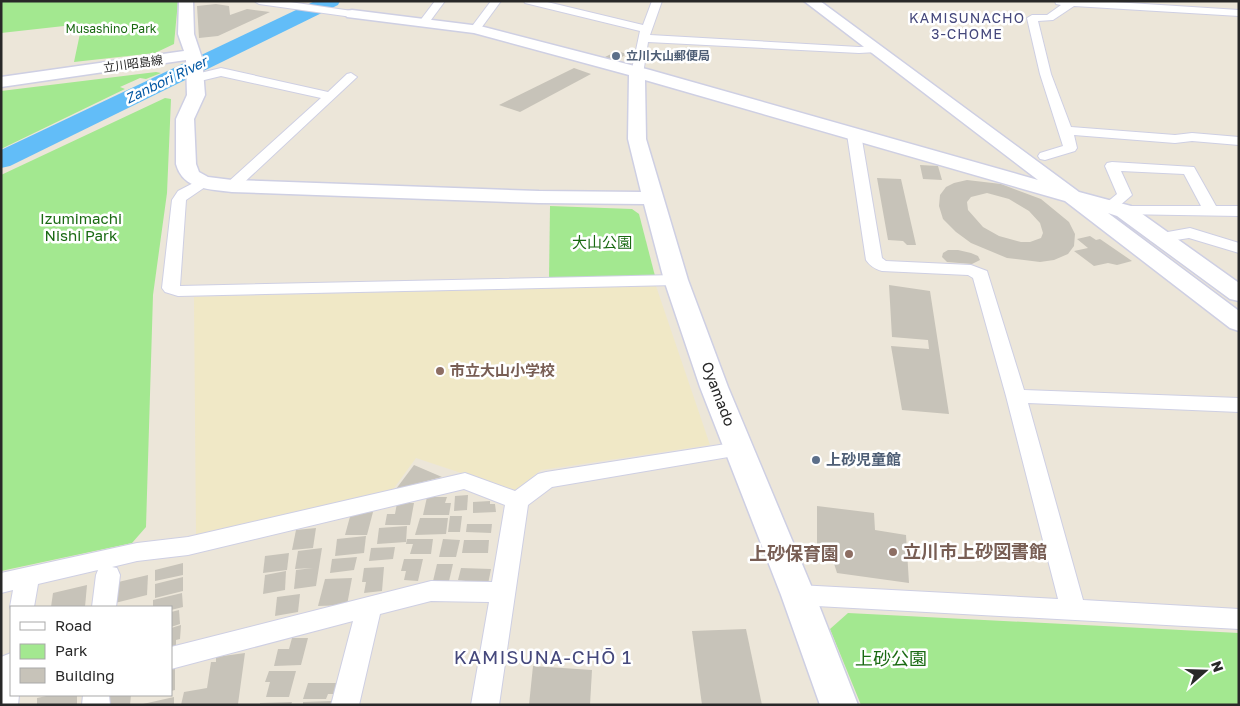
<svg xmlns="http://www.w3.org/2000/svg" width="1240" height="706" viewBox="0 0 1240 706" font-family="'Golos Text','Noto Sans JP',sans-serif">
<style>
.education{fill:#f0e8c6}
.green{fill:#a3e890}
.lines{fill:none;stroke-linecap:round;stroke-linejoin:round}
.river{fill:#62bdf8;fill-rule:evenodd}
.building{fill:#c7c3b9;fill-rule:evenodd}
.street-casing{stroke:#cecfe3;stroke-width:2}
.secondary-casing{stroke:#cecfe3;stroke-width:3}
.street{fill:#fff;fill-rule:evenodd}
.secondary{fill:#fff;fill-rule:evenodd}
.service-dot{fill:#5c6f8a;stroke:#fff;stroke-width:2}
.education-dot{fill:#8d6e63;stroke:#fff;stroke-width:2}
.labels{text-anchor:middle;stroke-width:5;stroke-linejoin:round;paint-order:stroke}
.far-park-label{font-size:12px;fill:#1a6a13;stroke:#fff}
.far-service-label{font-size:12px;font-weight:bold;fill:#4e5e75;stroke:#fff;text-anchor:start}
.far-street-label{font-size:12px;fill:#282828;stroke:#fff}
.far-neighbourhood-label{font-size:14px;letter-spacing:1px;fill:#45487c;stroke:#fff}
.far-water-label{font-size:14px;font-style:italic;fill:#0257a3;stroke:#fff}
.park-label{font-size:15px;fill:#1a6a13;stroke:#fff}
.education-label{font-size:15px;font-weight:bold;fill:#785e54;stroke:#fff;text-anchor:start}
.street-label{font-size:15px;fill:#282828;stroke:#fff}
.service-label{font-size:15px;font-weight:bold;fill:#4e5e75;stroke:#fff;text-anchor:start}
.near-education-label{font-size:18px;font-weight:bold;fill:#785e54;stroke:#fff;text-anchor:start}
.near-park-label{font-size:18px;fill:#1a6a13;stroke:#fff}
.near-neighbourhood-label{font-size:19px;letter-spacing:1px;fill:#45487c;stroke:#fff}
</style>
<rect width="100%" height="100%" fill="#ece6d9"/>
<polygon class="education" points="656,286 710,445 541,470 515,491 416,458 389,495 196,537 194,297"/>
<g class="green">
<polygon points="1,1 178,1 174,44 155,53 74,62 82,24 1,33"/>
<polygon points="156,72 161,73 146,79 140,78 120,87 125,89 1,149 1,91"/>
<polygon points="165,98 171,99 167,193 153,295 146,527 132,543 1,571 1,175"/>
<polygon points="550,206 632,209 639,214 655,276 549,279"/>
<polygon points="848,613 1239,633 1239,705 861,705 830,629"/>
</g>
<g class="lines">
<polygon class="river" points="315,1 340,1 338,5 10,166 1,168 1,150"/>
</g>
<g class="building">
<polygon points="216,4 229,6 230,15 247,9 270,12 218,36 199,38 197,6"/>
<polygon points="617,51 627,54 615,61 603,58"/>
<polygon points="574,68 591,74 520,112 499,105"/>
<polygon points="920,165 938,166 942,180 923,179"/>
<polygon points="877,178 901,179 916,245 907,245 903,241 888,240"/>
<path d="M967 180 1001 184 1041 199 1069 222 1075 234 1074 246 1068 254 1054 260 1040 262 1007 258 971 243 956 232 943 219 939 206 940 195 946 187 954 183ZM987 193 1009 199 1029 211 1040 223 1043 233 1041 238 1030 242H1021L999 236 983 227 968 210 967 202 971 197Z"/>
<polygon points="1090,236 1096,240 1100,239 1132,261 1117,265 1108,263 1094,266 1074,251 1088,248 1077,239"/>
<polygon points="948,250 958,250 971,253 978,256 980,260 972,264 947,262 942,257 943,253"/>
<polygon points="889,285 930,291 949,414 902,410 891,346 929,349 928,340 892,337"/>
<polygon points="414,465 442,477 396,489"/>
<polygon points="468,495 467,510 454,511 455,496"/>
<polygon points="427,497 447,497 445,503 451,503 449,515 423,515"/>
<polygon points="490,501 490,504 495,504 496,512 473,513 473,502"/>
<polygon points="397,503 414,503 410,525 385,525 387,514 395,514"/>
<polygon points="817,506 874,513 875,530 906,535 909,583 837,573 832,557 817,556"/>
<polygon points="373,512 367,535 345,535 351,513"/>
<polygon points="450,516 462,516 460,532 448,532"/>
<polygon points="420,518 448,518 446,534 415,535"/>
<polygon points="467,524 492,524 491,533 466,532"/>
<polygon points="407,526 406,542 377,544 379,528"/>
<polygon points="316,528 313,548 292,550 296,530"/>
<polygon points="366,536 364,553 335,556 337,539"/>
<polygon points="407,539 433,539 431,554 410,554 413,544 406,544"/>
<polygon points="443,539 460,540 456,557 439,557"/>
<polygon points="464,540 489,540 488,553 462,553"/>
<polygon points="395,547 393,559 369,561 371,548"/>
<polygon points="322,548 316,586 294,589 296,570 313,568 295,569 298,551"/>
<polygon points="289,553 287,570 263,573 265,556"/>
<polygon points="357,557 354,570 330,573 332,559"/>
<polygon points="404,559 423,559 418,581 404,580 406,571 401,571"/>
<polygon points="183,563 183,575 155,581 155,570"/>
<polygon points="437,564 453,564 449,581 433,581"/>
<polygon points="384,567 382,591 364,593 366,582 362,582 364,568"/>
<polygon points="461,568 491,569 488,584 458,580"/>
<polygon points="286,571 285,590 263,594 265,575"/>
<polygon points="148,575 147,595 115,603 114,583"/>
<polygon points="183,577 183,591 155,598 155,584"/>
<polygon points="352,578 347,605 318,606 325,579"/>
<polygon points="87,585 85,607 51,607 53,593"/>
<polygon points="182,593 183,607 171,610 171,607 153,607 153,600"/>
<polygon points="300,594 298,612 275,616 277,597"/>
<polygon points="179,610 180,624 171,627 171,612"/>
<polygon points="181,625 180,639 176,640 176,647 171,648 171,628"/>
<polygon points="746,629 762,705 702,705 692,631"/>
<polygon points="292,638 308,638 301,665 274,666 278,649 289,649"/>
<polygon points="245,653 238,704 181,705 184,692 207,688 211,662 216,662 216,657"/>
<polygon points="533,666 592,670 590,705 529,705"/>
<polygon points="175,668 175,690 171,691 171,669"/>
<polygon points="269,671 296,671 289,697 266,697 270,682 265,682"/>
<polygon points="308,683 339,683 337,694 328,694 326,699 303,699"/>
<polygon points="51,695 77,695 77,705 37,705 37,698"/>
<polygon points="104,695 131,695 130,705 103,705"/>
<polygon points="174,697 174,705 143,705 143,704"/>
<polygon points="332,701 332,705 303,705 303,702"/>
<polygon points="292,702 291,705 260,705 260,703"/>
</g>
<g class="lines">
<defs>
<g id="street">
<polygon points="254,1 283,1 352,11 357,14 352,17 259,4"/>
<polygon points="435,1 445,1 428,24 420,24 419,22"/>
<polygon points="491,1 501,1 479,31 471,31 470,29"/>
<polygon points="524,1 543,1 643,25 652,1 662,1 650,35 859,47 877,46 883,49 877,52 859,53 648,42 643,74 637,78 631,74 640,31 525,3"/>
<polygon points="1098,1 1239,10 1239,16 1074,6 1053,20 1038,21 1051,74 1071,127 1175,135 1192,133 1239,137 1239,145 1192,141 1175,143 1074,135 1077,148 1075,151 1045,160 1040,159 1038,156 1040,153 1063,146 1040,74 1027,18 1032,15 1047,15 1061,5 1056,4 1055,1"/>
<polygon points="221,68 328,92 347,74 351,73 357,77 237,189 227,189 225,186 227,183 321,98 221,76 196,82 190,78 192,75"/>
<path d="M854 130 861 134 882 258 886 261 971 265 987 271 1024 390 1239 398V412L1028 403 1083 600 1239 609V629L798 605 789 602 786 595 789 588 798 585 1058 599 1006 396 973 278 968 275 882 271C875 269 870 266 866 260L847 134Z"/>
<polygon points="1112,162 1194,167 1216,206 1239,206 1239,216 1118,214 1115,211 1118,208 1123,206 1201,206 1184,174 1121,171 1132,195 1118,207 1108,207 1105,204 1117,194 1105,166 1107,163"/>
<polygon points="203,178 208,179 210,182 208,185 186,200 180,286 676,275 682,276 684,280 682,284 676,285 178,296 165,292 162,288 172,200 178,191"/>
<polygon points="1190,228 1239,243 1239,253 1189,238 1157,243 1151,241 1149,238 1151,235"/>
<polygon points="739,442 746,444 750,449 746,454 552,487 528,505 499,705 471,705 489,602 431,601 380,614 359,705 331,705 353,621 171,669 171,647 431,581 492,582 505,505 464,489 188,555 137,561 112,567 117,568 120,575 116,607 92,607 96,575 98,570 38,584 34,607 11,607 11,610 10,607 13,590 1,593 1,573 137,543 188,537 465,473 515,491 538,474 546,472"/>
<polygon points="11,653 11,695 19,695 18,705 1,705 1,657"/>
<polygon points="83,695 109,695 110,705 82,705"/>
</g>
<path id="secondary" d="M179 1H193L194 34 202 58 205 95 194 119 196 164 199 172 208 177 232 180 539 191 641 192 628 139 629 75 474 33 347 17 345 14 347 11 352 10 480 26 650 70 1038 180 804 1H820L1079 192 1131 206 1239 283V301L1230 299 1117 216 1108 213 1239 311V331L1230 328 1065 201 645 80 646 139 688 280 728 387 815 595 858 705H820L781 595 700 387 664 280 644 204 539 203 232 192C210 189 183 190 176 164V119L187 95 186 60 1 87V77L184 51 178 34Z"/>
</defs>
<use href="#street" class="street-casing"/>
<use href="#secondary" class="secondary-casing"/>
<use href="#street" class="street"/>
<use href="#secondary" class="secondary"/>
</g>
<g class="service-dot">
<circle cx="616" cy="56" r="5"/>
<circle cx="816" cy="460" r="5"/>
</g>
<g class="education-dot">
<circle cx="440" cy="371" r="5"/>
<circle cx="893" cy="552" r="5"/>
<circle cx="849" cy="554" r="5"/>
</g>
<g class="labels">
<g class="far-park-label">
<text x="111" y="33">Musashino Park</text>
</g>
<g class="far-service-label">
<text x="626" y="60">立川大山郵便局</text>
</g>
<g class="far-street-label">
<text transform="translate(133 64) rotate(-8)" y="4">立川昭島線</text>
</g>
<g class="far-neighbourhood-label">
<text x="967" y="23">KAMISUNACHO<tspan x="967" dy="16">3-CHOME</tspan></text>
</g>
<g class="far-water-label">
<text transform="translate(166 80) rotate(-26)" y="5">Zanbori River</text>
</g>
<g class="park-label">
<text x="81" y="224">Izumimachi<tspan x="81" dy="17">Nishi Park</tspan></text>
<text x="602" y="248">大山公園</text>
</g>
<g class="education-label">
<text x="450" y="376">市立大山小学校</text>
</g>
<g class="street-label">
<text transform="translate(718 394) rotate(69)" y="5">Oyamado</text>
</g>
<g class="service-label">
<text x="826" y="465">上砂児童館</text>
</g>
<g class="near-education-label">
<text x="903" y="558">立川市上砂図書館</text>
<text x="839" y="560" text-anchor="end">上砂保育園</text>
</g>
<g class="near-park-label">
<text x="891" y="665">上砂公園</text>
</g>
<g class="near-neighbourhood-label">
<text x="543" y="664">KAMISUNA-CHŌ 1</text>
</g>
</g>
<rect width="1240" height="706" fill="none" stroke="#282828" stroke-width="5"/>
<rect x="10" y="606" width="162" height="90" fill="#ffffff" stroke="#a9a9a9"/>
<rect x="20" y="622" width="25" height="8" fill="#ffffff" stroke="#a9a9a9"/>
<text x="55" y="631" font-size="15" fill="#282828">Road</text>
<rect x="20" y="644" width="25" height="15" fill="#a3e890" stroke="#a9a9a9"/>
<text x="55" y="656" font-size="15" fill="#282828">Park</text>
<rect x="20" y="668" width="25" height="15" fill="#c7c3b9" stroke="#a9a9a9"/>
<text x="55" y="681" font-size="15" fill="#282828">Building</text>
<g transform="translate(1205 671) rotate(70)" stroke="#ffffff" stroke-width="4" paint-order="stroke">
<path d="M0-4L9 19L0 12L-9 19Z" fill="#282828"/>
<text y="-8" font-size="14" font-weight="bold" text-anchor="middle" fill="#282828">N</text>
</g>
</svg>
